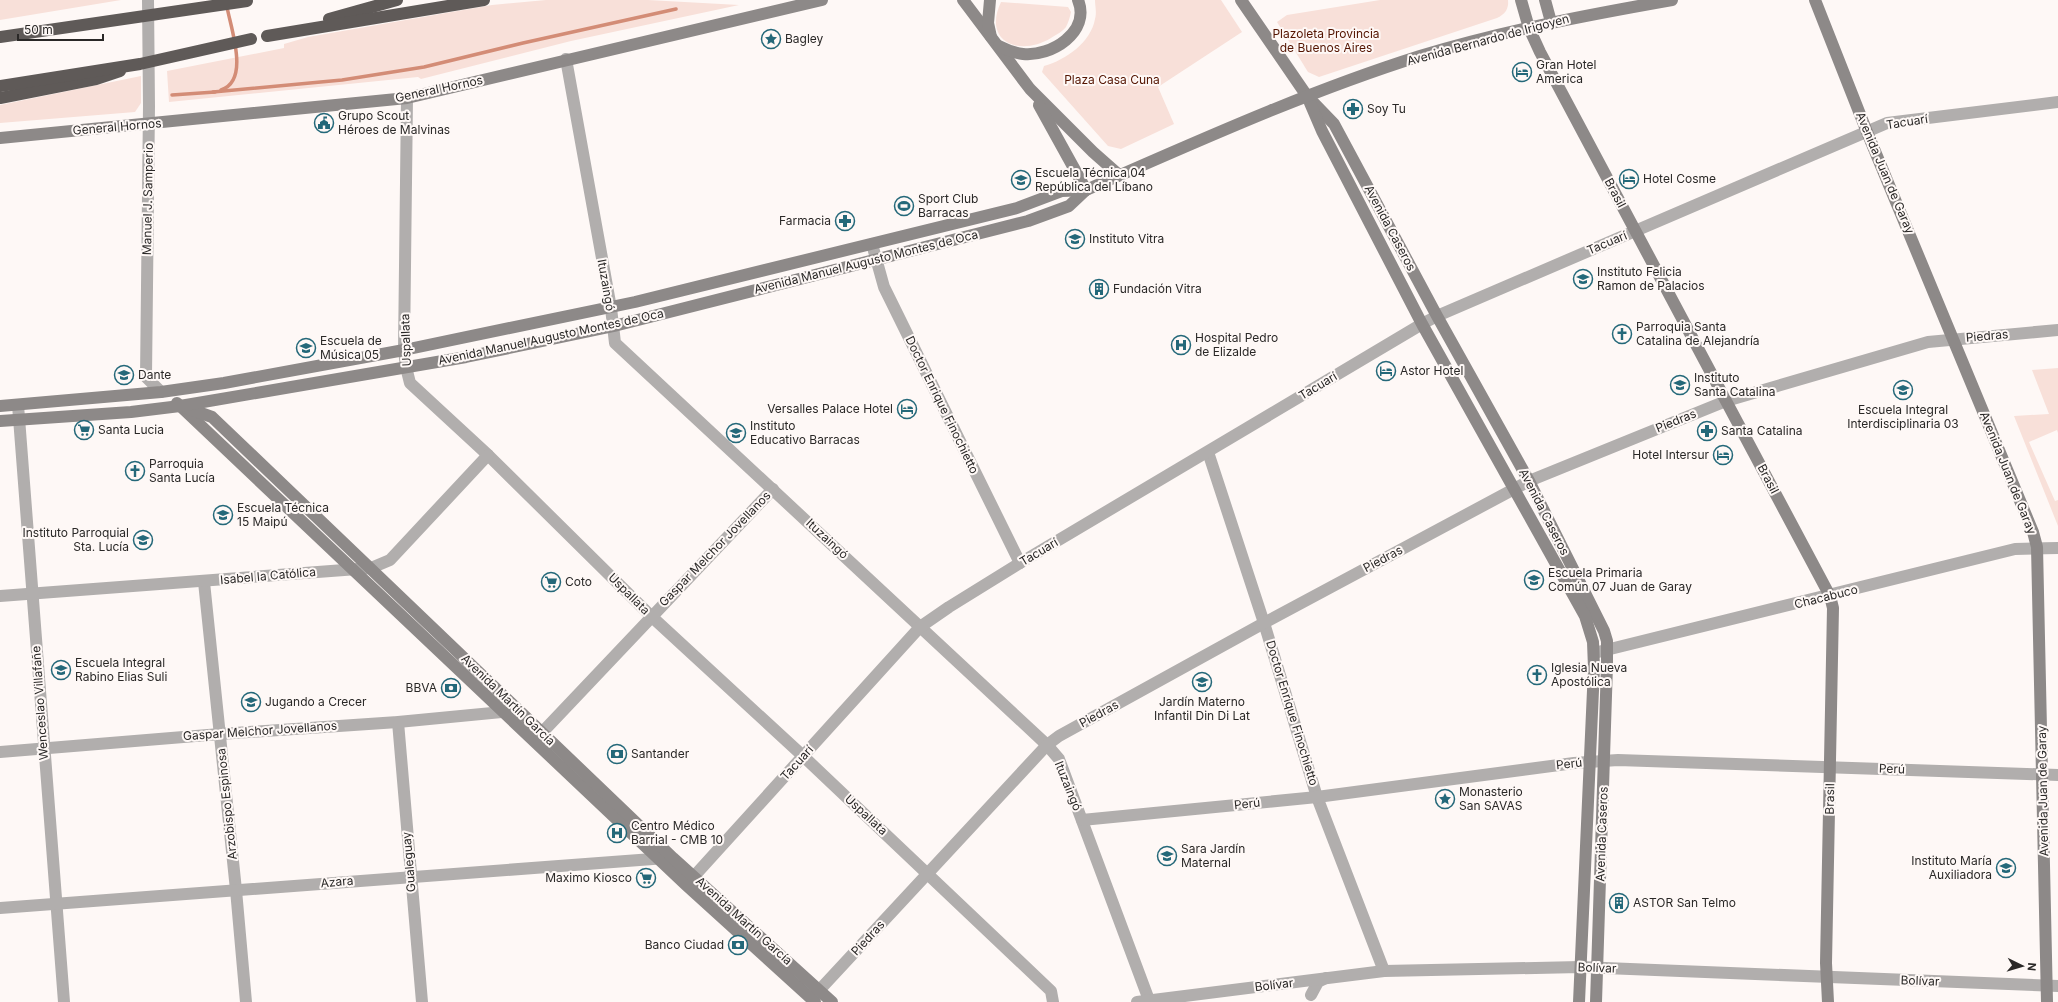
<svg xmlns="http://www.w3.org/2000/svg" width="2058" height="1002" viewBox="0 0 2058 1002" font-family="Inter,sans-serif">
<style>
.green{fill:#f8e0d9}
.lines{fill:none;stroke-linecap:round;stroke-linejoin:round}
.stream{stroke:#d38c76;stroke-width:3.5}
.street{stroke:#b1aead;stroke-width:12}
.secondary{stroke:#8d8988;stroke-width:12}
.highway{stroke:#5f5a58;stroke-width:12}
.highway-bridge{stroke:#5f5a58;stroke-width:12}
.labels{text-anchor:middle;stroke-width:4;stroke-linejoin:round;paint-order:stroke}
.park-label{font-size:12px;fill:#541400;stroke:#fef8f6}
.poi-label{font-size:12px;fill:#2a2827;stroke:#fef8f6;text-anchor:start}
.street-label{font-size:12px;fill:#2a2827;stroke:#fef8f6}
</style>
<rect width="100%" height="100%" fill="#fef8f6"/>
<g class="green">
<polygon points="0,0 121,0 0,20"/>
<polygon points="546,0 648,0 739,5 571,41 421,79 418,77 169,102 167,71 284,48 284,44 308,37 492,5"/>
<path d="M1095 0H1221L1242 32 1158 87 1174 124 1121 149 1108 146 1042 72 1044 66C1066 60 1091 42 1095 19 1097 13 1095 6 1095 0Z"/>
<path d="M1380 0H1508C1509 9 1505 14 1497 18L1319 77 1308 72 1277 22 1287 15Z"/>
<path d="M1001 2 1068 7 1071 12C1070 17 1068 23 1066 27 1063 31 1056 35 1051 38 1020 57 982 42 1001 2Z"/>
<polygon points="141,76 141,103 135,112 0,123 0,105"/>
<polygon points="2058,368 2058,433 2057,430 2029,442 2055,501 2058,500 2058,526 2014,416 2049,414 2032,370"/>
</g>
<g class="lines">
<g class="stream">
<path d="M221 90C250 81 231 29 227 7"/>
<polyline points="213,92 342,80 424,67 523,43 676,9"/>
<polyline points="172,95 215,92"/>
</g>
<g class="street">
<polyline points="148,0 149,106 146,377 161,392"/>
<polyline points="566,59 611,308 615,343 1047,745 1059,759 1149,1000"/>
<polyline points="407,98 404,350 406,367 410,383 488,455 651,616 803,756 1051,991 1053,1002"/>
<polyline points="872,244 884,287 1020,563"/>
<polyline points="18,405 64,1002"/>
<polyline points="1208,452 1264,623 1317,797 1384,971"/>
<polyline points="204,582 236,890 246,1002"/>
<polyline points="0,596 371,568 390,560 488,455"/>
<polyline points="1594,653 2015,549 2058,548"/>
<polyline points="398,722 422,1002"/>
<polyline points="535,740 773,489"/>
<polyline points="0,752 220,734 398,722 513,711"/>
<polyline points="1082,820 1317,797 1574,763 1618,760 2058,775"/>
<polyline points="687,884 920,627 949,607 1020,563 1422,324 1437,316 1887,123 2058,102"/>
<polyline points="0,908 666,858"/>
<polyline points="1311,995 1318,982 1326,978"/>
<polyline points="812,998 1047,745 1059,736 1264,623 1529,481 1726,401 1928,342 2058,330"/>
<polyline points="1137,1002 1384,971 1580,967 2058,986"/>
</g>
<g class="secondary">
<polyline points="963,0 1030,89 1093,152 1119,175"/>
<polyline points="990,0 988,23 991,37"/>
<polyline points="1241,0 1307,96 1334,124 1437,316 1529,481 1604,631 1607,641 1607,665 1596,1002"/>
<polyline points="1521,0 1529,28 1540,52 1830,596 1833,608 1826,963 1828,1002"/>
<polyline points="1545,0 1551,22"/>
<polyline points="1815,0 1867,132 2033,532 2037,547 2047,1002"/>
<path d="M999 46C1007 50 1014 53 1023 54 1051 57 1091 32 1078 0"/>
<polyline points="1310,103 1322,131 1422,324 1585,616 1593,642 1594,668 1579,1002"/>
<polyline points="1039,105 1086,190"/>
<polyline points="0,138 407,98 822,0"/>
<polyline points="177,403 686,885 815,1002"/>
<path d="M0 406 161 392 224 383 404 350 635 302 1017 208 1062 191 1086 190C1196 142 1306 92 1420 56 1502 31 1587 15 1672 0"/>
<polyline points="184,407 212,417 673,858 832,1002"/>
<polyline points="0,421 131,412 180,406 466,357 614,326 1028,221 1069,206 1086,190"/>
</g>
<g class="highway">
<polyline points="329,19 397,0"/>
<polyline points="267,36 484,0"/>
<polyline points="0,98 96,79 120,71"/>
</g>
<g class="highway-bridge">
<polyline points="0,37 247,1"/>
<polyline points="0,86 140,64 251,39"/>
</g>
</g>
<defs>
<symbol id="sight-ring" viewBox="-11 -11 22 22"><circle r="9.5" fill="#fef8f6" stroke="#246879" stroke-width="1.5"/><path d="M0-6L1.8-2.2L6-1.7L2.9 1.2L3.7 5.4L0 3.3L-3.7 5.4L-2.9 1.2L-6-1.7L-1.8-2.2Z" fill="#246879"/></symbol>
<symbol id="hotel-ring" viewBox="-11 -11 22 22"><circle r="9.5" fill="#fef8f6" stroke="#246879" stroke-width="1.5"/><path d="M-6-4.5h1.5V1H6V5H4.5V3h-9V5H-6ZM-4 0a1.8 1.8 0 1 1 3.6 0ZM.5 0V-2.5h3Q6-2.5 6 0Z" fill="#246879"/></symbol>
<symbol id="pharmacy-ring" viewBox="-11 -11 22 22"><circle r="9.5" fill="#fef8f6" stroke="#246879" stroke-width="1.5"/><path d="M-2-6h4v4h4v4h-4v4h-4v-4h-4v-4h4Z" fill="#246879"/></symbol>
<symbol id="civic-ring" viewBox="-11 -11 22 22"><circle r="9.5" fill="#fef8f6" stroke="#246879" stroke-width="1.5"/><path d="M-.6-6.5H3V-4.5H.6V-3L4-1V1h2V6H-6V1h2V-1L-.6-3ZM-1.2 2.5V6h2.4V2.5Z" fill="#246879"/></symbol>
<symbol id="school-ring" viewBox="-11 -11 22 22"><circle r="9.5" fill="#fef8f6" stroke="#246879" stroke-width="1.5"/><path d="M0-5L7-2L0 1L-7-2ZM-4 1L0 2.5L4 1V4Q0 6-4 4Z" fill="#246879"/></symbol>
<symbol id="stadium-ring" viewBox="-11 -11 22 22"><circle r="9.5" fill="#fef8f6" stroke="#246879" stroke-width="1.5"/><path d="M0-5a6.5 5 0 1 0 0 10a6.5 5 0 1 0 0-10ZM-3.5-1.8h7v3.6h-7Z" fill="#246879"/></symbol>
<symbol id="building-ring" viewBox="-11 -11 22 22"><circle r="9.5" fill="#fef8f6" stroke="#246879" stroke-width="1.5"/><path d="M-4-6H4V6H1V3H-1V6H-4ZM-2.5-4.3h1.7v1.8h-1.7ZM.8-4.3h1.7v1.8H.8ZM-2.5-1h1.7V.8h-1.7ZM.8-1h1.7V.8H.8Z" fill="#246879"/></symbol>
<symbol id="church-ring" viewBox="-11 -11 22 22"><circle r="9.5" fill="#fef8f6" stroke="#246879" stroke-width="1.5"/><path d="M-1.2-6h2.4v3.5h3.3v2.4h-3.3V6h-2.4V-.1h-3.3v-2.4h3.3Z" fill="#246879"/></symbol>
<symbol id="hospital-ring" viewBox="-11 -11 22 22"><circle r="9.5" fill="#fef8f6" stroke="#246879" stroke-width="1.5"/><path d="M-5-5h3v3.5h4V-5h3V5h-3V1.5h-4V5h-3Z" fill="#246879"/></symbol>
<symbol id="supermarket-ring" viewBox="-11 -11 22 22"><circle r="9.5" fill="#fef8f6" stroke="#246879" stroke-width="1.5"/><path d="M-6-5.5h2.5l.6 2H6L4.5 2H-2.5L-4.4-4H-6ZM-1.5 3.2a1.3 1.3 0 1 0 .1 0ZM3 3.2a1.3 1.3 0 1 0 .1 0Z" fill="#246879"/></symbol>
<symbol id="bank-ring" viewBox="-11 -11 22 22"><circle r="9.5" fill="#fef8f6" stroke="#246879" stroke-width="1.5"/><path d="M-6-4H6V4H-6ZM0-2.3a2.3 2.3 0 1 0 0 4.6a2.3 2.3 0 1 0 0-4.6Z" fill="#246879"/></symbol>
</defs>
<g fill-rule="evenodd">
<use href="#sight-ring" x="760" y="28" width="22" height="22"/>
<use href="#hotel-ring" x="1511" y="61" width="22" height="22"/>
<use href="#pharmacy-ring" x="1342" y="98" width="22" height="22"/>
<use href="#civic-ring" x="313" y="112" width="22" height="22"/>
<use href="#hotel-ring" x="1618" y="168" width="22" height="22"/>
<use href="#school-ring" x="1010" y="169" width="22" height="22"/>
<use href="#stadium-ring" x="893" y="195" width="22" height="22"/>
<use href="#pharmacy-ring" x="834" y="210" width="22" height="22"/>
<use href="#school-ring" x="1064" y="228" width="22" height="22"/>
<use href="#school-ring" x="1572" y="268" width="22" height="22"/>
<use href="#building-ring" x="1088" y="278" width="22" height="22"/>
<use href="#church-ring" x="1611" y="323" width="22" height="22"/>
<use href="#hospital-ring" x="1170" y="334" width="22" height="22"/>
<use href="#school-ring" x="295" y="337" width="22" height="22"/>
<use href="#hotel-ring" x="1375" y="360" width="22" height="22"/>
<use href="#school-ring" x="113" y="364" width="22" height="22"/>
<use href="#school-ring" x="1669" y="374" width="22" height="22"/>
<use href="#school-ring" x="1892" y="379" width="22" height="22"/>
<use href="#hotel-ring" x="896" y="398" width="22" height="22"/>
<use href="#supermarket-ring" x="73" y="419" width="22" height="22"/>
<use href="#pharmacy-ring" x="1696" y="420" width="22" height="22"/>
<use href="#school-ring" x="725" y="422" width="22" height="22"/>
<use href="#hotel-ring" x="1712" y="444" width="22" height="22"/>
<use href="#church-ring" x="124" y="460" width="22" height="22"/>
<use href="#school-ring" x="212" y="504" width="22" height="22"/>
<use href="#school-ring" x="132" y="529" width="22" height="22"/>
<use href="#school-ring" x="1523" y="569" width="22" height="22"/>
<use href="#supermarket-ring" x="540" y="571" width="22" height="22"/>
<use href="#school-ring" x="50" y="659" width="22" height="22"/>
<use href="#church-ring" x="1526" y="664" width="22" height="22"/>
<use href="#school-ring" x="1191" y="671" width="22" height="22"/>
<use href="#bank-ring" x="440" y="677" width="22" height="22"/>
<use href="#school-ring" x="240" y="691" width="22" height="22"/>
<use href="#bank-ring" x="606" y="743" width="22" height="22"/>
<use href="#sight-ring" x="1434" y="788" width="22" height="22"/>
<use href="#hospital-ring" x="606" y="822" width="22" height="22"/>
<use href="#school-ring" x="1156" y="845" width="22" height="22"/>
<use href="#school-ring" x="1995" y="857" width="22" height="22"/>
<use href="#supermarket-ring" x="635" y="867" width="22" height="22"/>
<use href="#building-ring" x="1608" y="892" width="22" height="22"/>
<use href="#bank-ring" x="727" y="934" width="22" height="22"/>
</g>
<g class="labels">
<g class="park-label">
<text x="1326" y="38">Plazoleta Provincia<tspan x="1326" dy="14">de Buenos Aires</tspan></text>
<text x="1112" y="84">Plaza Casa Cuna</text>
</g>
<g class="poi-label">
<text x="785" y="43">Bagley</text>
<text x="1536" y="69">Gran Hotel<tspan x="1536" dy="14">America</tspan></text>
<text x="1367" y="113">Soy Tu</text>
<text x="338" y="120">Grupo Scout<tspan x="338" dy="14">Héroes de Malvinas</tspan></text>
<text x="1035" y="177">Escuela Técnica 04<tspan x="1035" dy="14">República del Líbano</tspan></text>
<text x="1643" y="183">Hotel Cosme</text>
<text x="918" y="203">Sport Club<tspan x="918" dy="14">Barracas</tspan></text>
<text x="831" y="225" text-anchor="end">Farmacia</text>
<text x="1089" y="243">Instituto Vitra</text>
<text x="1597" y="276">Instituto Felicia<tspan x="1597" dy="14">Ramon de Palacios</tspan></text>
<text x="1113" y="293">Fundación Vitra</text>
<text x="1636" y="331">Parroquia Santa<tspan x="1636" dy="14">Catalina de Alejandría</tspan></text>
<text x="1195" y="342">Hospital Pedro<tspan x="1195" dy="14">de Elizalde</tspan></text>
<text x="320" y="345">Escuela de<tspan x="320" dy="14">Música 05</tspan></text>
<text x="1400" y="375">Astor Hotel</text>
<text x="138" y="379">Dante</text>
<text x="1694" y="382">Instituto<tspan x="1694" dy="14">Santa Catalina</tspan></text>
<text x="893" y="413" text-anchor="end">Versalles Palace Hotel</text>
<text x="1903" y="414" text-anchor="middle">Escuela Integral<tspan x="1903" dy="14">Interdisciplinaria 03</tspan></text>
<text x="750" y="430">Instituto<tspan x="750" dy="14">Educativo Barracas</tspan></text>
<text x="98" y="434">Santa Lucia</text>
<text x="1721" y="435">Santa Catalina</text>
<text x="1709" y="459" text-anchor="end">Hotel Intersur</text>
<text x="149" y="468">Parroquia<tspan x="149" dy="14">Santa Lucía</tspan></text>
<text x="237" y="512">Escuela Técnica<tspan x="237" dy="14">15 Maipú</tspan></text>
<text x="129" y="537" text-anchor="end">Instituto Parroquial<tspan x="129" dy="14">Sta. Lucía</tspan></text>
<text x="1548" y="577">Escuela Primaria<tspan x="1548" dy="14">Común 07 Juan de Garay</tspan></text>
<text x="565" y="586">Coto</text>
<text x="75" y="667">Escuela Integral<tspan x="75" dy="14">Rabino Elias Suli</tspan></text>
<text x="1551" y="672">Iglesia Nueva<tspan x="1551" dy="14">Apostólica</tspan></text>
<text x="437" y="692" text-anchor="end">BBVA</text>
<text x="265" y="706">Jugando a Crecer</text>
<text x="1202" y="706" text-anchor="middle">Jardín Materno<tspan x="1202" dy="14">Infantil Din Di Lat</tspan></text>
<text x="631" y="758">Santander</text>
<text x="1459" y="796">Monasterio<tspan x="1459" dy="14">San SAVAS</tspan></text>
<text x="631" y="830">Centro Médico<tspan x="631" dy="14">Barrial - CMB 10</tspan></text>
<text x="1181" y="853">Sara Jardín<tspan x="1181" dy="14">Maternal</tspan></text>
<text x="1992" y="865" text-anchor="end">Instituto María<tspan x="1992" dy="14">Auxiliadora</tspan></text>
<text x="632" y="882" text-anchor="end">Maximo Kiosco</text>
<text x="1633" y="907">ASTOR San Telmo</text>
<text x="724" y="949" text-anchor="end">Banco Ciudad</text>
</g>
<g class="street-label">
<text transform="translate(1488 40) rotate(-15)" y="4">Avenida Bernardo de Irigoyen</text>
<text transform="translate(439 89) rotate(-12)" y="4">General Hornos</text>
<text transform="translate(1907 122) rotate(-9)" y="4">Tacuarí</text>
<text transform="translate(117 127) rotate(-5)" y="4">General Hornos</text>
<text transform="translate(1885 173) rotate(67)" y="4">Avenida Juan de Garay</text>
<text transform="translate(1615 193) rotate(62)" y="4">Brasil</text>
<text transform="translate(148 199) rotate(-89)" y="4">Manuel J. Samperio</text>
<text transform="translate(1390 228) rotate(62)" y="4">Avenida Caseros</text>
<text transform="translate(1607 243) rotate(-23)" y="4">Tacuarí</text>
<text transform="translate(866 262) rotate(-14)" y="4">Avenida Manuel Augusto Montes de Oca</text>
<text transform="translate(606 285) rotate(80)" y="4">Ituzaingó</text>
<text transform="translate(1987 336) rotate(-5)" y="4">Piedras</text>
<text transform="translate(551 337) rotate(-12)" y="4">Avenida Manuel Augusto Montes de Oca</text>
<text transform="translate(406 340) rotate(-92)" y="4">Uspallata</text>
<text transform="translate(1318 386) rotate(-31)" y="4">Tacuarí</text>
<text transform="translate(942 405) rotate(64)" y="4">Doctor Enrique Finochietto</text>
<text transform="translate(1676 421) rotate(-22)" y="4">Piedras</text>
<text transform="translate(2008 473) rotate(68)" y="4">Avenida Juan de Garay</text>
<text transform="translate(1768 479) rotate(62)" y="4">Brasil</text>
<text transform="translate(1544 512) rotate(63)" y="4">Avenida Caseros</text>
<text transform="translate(827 539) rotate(43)" y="4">Ituzaingó</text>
<text transform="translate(715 549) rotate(-46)" y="4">Gaspar Melchor Jovellanos</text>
<text transform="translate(1039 552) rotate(-31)" y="4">Tacuarí</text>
<text transform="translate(1383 559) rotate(-28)" y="4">Piedras</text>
<text transform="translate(268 576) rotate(-5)" y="4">Isabel la Católica</text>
<text transform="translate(629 594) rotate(45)" y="4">Uspallata</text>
<text transform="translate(1826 597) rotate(-14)" y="4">Chacabuco</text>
<text transform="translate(508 700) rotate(44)" y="4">Avenida Martín García</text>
<text transform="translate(40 703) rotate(-94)" y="4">Wenceslao Villafañe</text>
<text transform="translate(1292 713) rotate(73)" y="4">Doctor Enrique Finochietto</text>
<text transform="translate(1099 714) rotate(-29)" y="4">Piedras</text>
<text transform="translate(260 731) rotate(-4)" y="4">Gaspar Melchor Jovellanos</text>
<text transform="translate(797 763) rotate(-48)" y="4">Tacuarí</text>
<text transform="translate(1569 764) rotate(-6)" y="4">Perú</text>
<text transform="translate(1892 769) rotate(2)" y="4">Perú</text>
<text transform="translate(1068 786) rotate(68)" y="4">Ituzaingó</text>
<text transform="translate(2043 791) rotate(-91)" y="4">Avenida Juan de Garay</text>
<text transform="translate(1830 799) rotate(-89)" y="4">Brasil</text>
<text transform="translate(227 804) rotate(-96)" y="4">Arzobispo Espinosa</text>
<text transform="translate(1247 804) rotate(-6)" y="4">Perú</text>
<text transform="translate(866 815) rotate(43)" y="4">Uspallata</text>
<text transform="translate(1602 834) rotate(-88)" y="4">Avenida Caseros</text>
<text transform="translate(409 862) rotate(-95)" y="4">Gualeguay</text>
<text transform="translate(337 882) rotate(-5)" y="4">Azara</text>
<text transform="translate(744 921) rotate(42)" y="4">Avenida Martín García</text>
<text transform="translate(868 938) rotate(-47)" y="4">Piedras</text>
<text transform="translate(1597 968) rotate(2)" y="4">Bolívar</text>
<text transform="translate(1920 981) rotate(2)" y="4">Bolívar</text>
<text transform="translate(1274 985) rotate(-7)" y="4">Bolívar</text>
</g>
</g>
<g transform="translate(2022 966) rotate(95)" stroke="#fef8f6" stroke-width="3" paint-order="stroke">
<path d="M0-3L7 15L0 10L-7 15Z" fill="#2a2827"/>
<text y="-6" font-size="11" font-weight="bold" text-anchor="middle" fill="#2a2827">N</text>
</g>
<path d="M18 34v6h85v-6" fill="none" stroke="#2a2827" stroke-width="2"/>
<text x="24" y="34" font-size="12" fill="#2a2827" stroke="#fef8f6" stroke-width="3" paint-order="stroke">50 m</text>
</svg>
